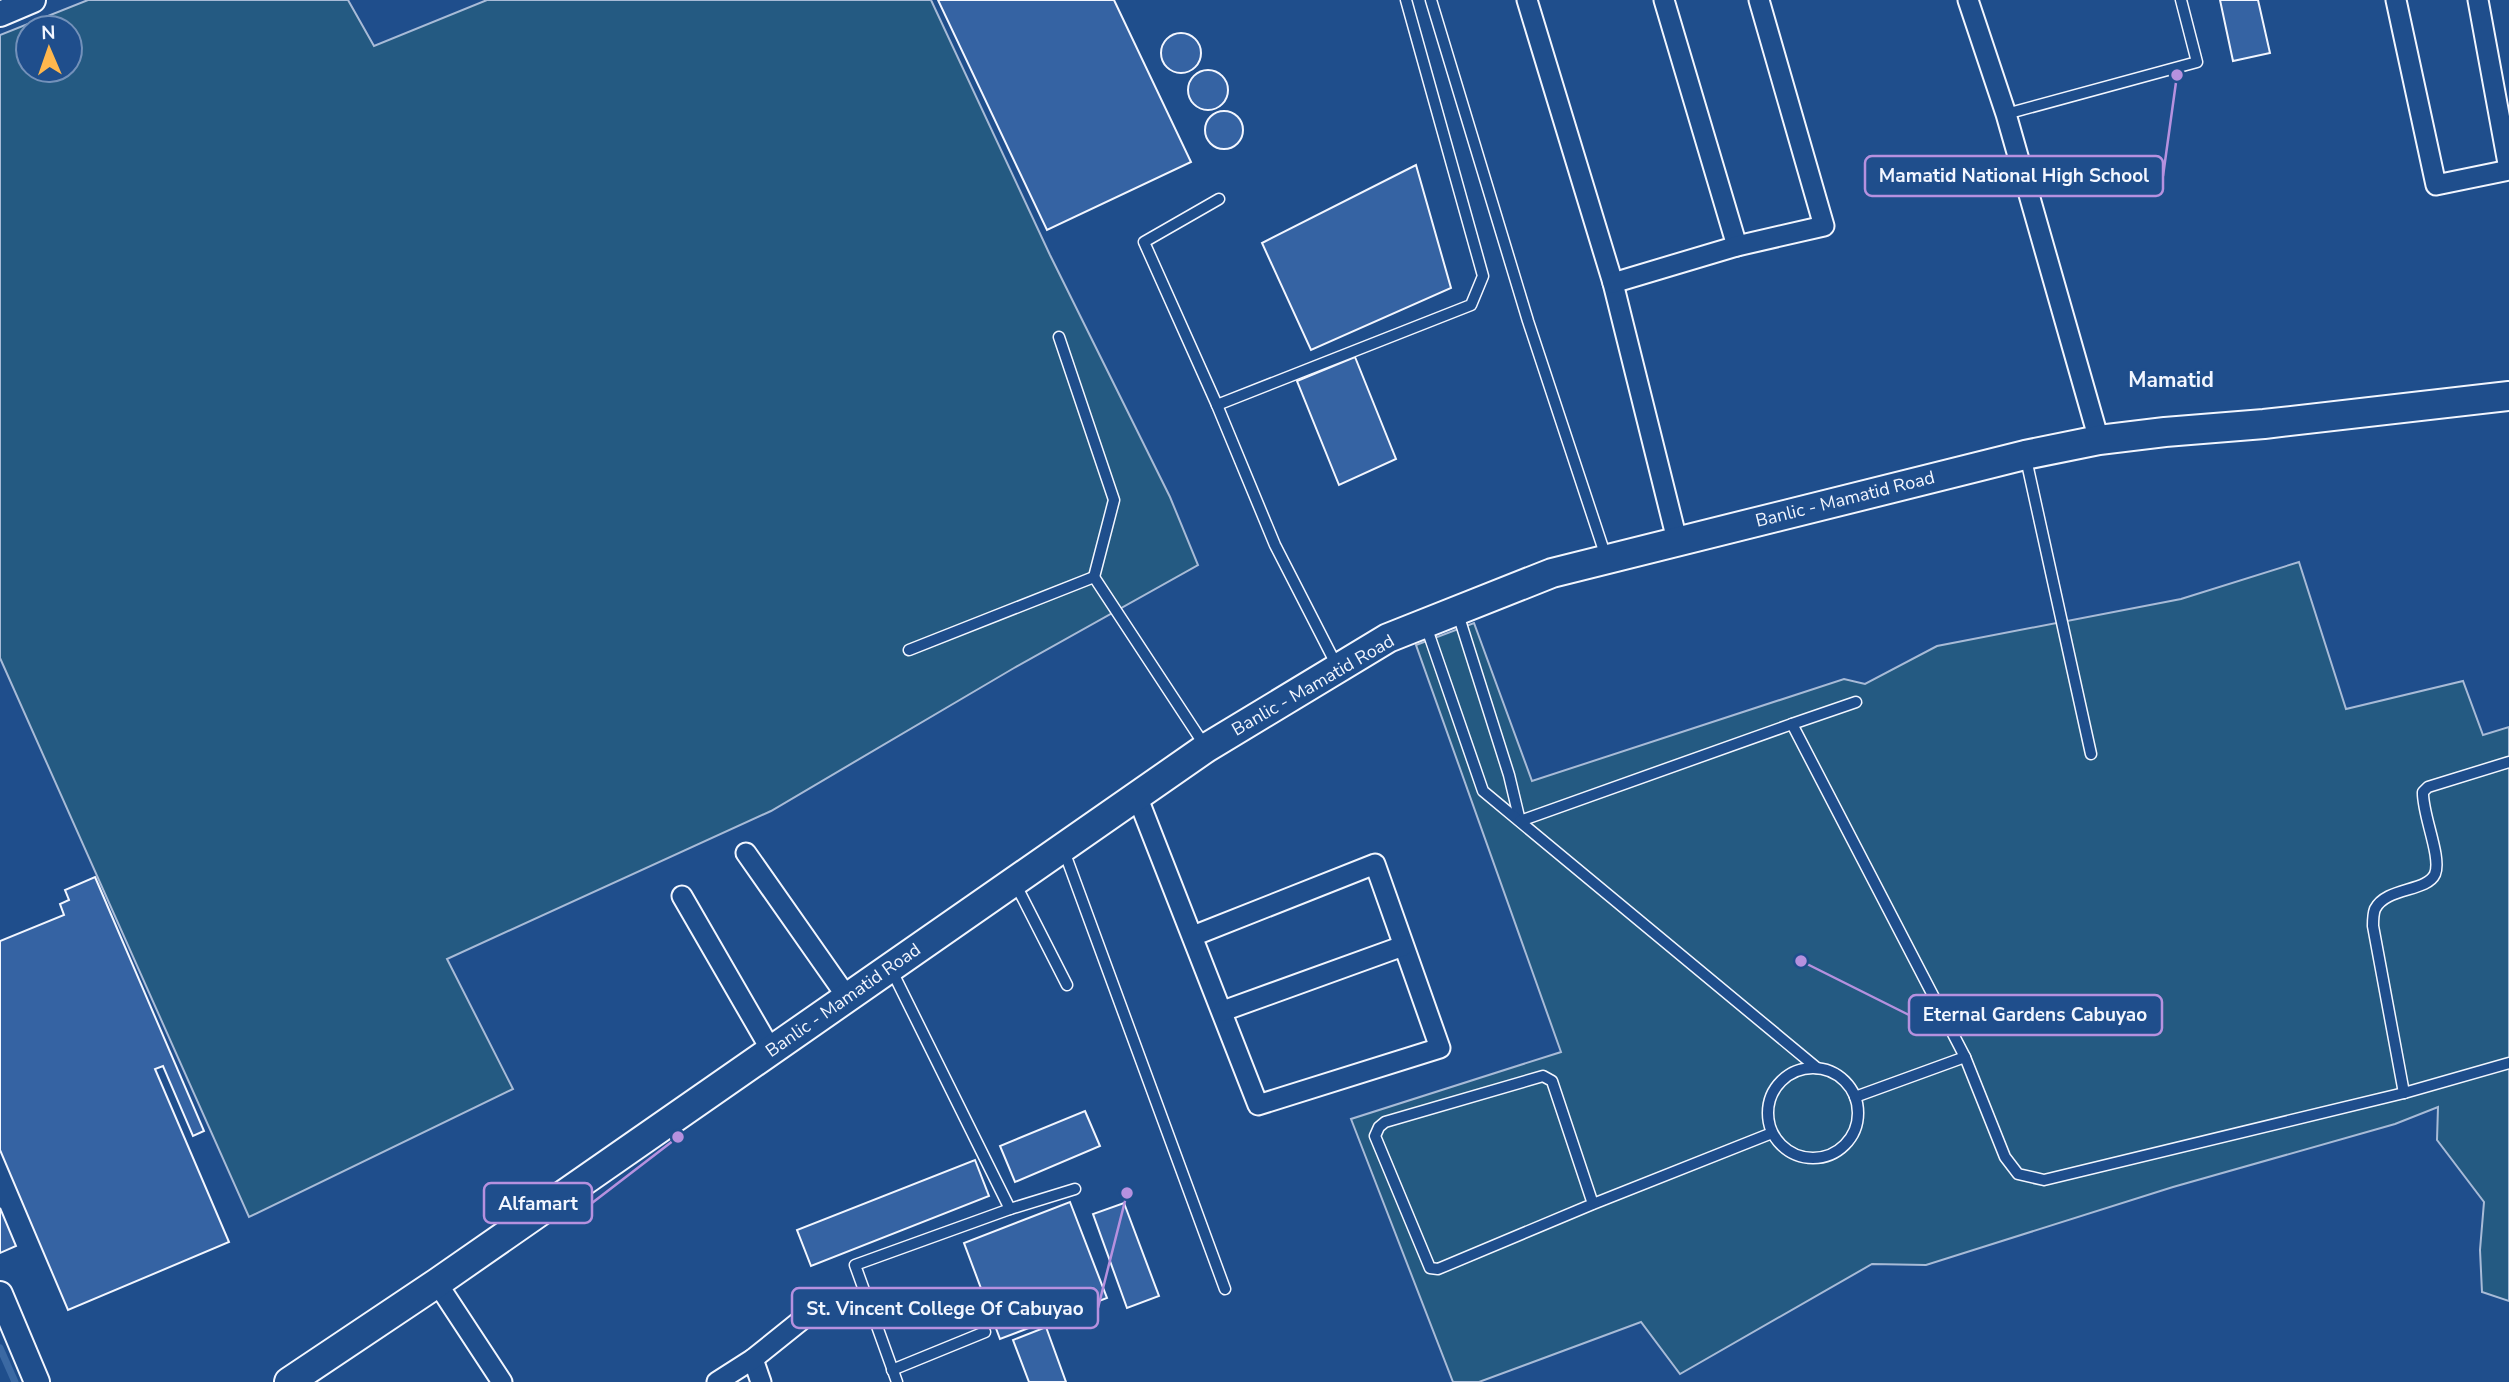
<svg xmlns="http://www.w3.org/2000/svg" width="2509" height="1382" viewBox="0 0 2509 1382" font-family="'Nunito Sans',sans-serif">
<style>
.green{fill:#245a82;stroke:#a8bbd7;stroke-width:2;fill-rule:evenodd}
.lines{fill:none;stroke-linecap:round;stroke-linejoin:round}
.stream{stroke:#3b69a3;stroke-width:7}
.building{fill:#3563a3;stroke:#f2f6ff;stroke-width:2}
.service-casing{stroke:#f2f6ff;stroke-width:13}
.minor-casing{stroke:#f2f6ff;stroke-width:23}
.tertiary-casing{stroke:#f2f6ff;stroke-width:28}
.secondary-casing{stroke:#f2f6ff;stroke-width:32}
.service{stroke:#1f4e8c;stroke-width:10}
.minor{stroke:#1f4e8c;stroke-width:19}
.tertiary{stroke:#1f4e8c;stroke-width:24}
.secondary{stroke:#1f4e8c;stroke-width:28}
.labels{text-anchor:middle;stroke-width:5;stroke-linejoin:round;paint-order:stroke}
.street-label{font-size:18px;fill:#f2f6ff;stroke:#1f4e8c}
.quarter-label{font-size:21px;font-weight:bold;fill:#f2f6ff;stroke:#1f4e8c}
.leader{fill:none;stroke:#b691df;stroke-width:2.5}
.callout-dot{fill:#b691df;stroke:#1f4e8c;stroke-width:2.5}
.callout{fill:#1f4e8c;stroke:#b691df;stroke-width:2.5}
.callout-label{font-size:19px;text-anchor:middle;font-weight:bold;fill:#f2f6ff}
</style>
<rect width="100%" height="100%" fill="#1f4e8c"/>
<g class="green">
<path d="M88 0H348L374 46 487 0H931L1050 255 1170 497 1198 565 1014 668 771 811 447 959 513 1089 249 1217 0 658V35ZM28 28H70V70H28Z"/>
<polygon points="2299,562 2346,709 2463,681 2483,735 2509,727 2509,1301 2482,1292 2480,1250 2484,1202 2437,1140 2438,1107 2395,1124 2173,1187 1926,1265 1872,1264 1680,1374 1641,1322 1479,1382 1453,1382 1351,1119 1561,1052 1416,645 1474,623 1532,781 1844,679 1865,684 1937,646 2181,599"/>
</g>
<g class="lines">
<polyline class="stream" points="0,1348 15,1382"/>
</g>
<g class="building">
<polygon points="938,0 1114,0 1191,162 1047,230"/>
<polygon points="2220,0 2258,0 2270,53 2233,61"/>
<circle cx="1181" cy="53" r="20"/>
<circle cx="1208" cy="90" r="20"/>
<circle cx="1224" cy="130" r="19"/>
<polygon points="1416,165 1451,288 1311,350 1262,243"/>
<polygon points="1355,357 1396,459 1339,485 1297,381"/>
<polygon points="95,877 204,1131 193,1136 163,1066 155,1069 229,1242 68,1310 0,1150 0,941 64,915 60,904 69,900 65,890"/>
<polygon points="1085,1111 1100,1146 1015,1182 1000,1146"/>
<polygon points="975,1160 989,1196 811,1266 797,1230"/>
<polygon points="1070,1202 1107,1298 1000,1339 964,1243"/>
<polygon points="1124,1203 1159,1296 1127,1308 1093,1214"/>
<polygon points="0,1208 16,1246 0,1253"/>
<polygon points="1046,1327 1066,1382 1029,1382 1013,1340"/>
</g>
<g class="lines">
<defs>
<g id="service">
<polyline points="1431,0 1528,321 1606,557"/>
<polyline points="2006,114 2197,62 2181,0"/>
<polyline points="1219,199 1144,242 1217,405 1275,545 1337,666"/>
<polyline points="1059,337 1114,500 1094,577"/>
<polyline points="1217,405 1471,305 1483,276 1406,0"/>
<polyline points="2026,459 2091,754"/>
<polyline points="1458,614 1509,775 1520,821"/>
<polyline points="1426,626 1483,791 1817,1068"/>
<polyline points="909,650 1094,577 1205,746"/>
<polyline points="1792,724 1856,702"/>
<polyline points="1520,821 1792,724 1965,1057 1855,1097"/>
<polyline points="1064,851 1225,1289"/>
<polyline points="1016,885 1067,985"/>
<polyline points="892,971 1010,1209"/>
<polyline points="1965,1057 2005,1157 2018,1174 2044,1180 2404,1093 2509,1063"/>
<circle cx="1813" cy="1113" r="45"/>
<path d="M2404 1093 2373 926C2373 921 2373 914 2375 909 2386 887 2427 892 2435 874 2442 857 2422 814 2423 792L2428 787 2509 762"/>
<polyline points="1593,1204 1552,1081 1543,1076 1385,1122 1379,1127 1375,1136 1430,1268 1438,1269 1593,1204 1772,1133"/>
<polyline points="892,1370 985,1332"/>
<polyline points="897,1382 855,1265 1010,1209 1075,1189"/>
</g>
<g id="minor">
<polyline points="1527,0 1613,283 1677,540"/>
<polyline points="1664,0 1737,246"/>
<polyline points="1968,0 2006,114 2099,440"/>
<polyline points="2396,0 2436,185 2509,170"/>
<polyline points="2478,0 2509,169"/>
<polyline points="1613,283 1737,246 1824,226 1759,0"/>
<polyline points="1137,796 1258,1105 1440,1048 1375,864 1193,936"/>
<polyline points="746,853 847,997"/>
<polyline points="682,896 771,1050"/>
<polyline points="1223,1011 1403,946"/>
<polyline points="437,1283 502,1382"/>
<polyline points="753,1359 761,1382"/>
<polyline points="717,1382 753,1359 809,1314"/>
</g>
<g id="tertiary">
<polyline points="0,14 33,0"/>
<polyline points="0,1294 37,1382"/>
</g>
<polyline id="secondary" points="289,1382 437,1283 1206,748 1388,638 1552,573 2025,455 2099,440 2165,432 2264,424 2509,396"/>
</defs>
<use href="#service" class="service-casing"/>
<use href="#minor" class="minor-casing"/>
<use href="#tertiary" class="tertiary-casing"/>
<use href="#secondary" class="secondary-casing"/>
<use href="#service" class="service"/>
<use href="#minor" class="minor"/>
<use href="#tertiary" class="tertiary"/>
<use href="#secondary" class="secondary"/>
</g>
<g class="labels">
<g class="street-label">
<text transform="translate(1845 499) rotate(-14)" y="6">Banlic - Mamatid Road</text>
<text transform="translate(1313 685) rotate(-30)" y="6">Banlic - Mamatid Road</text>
<text transform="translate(843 1000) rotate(-35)" y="6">Banlic - Mamatid Road</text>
</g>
<g class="quarter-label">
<text x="2171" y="387">Mamatid</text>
</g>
</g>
<path class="leader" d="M2177 75L2163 176M1801 961L1909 1015M678 1137L592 1203M1127 1193L1098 1308"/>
<g class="callout-dot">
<circle cx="2177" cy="75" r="7"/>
<circle cx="1801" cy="961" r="7"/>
<circle cx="678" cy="1137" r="7"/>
<circle cx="1127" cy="1193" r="7"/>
</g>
<g class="callout">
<rect x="1865" y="156" width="298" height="40" rx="7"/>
<rect x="1909" y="995" width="253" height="40" rx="7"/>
<rect x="484" y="1183" width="108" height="40" rx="7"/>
<rect x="792" y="1288" width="306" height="40" rx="7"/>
</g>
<g class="callout-label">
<text x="2014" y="182">Mamatid National High School</text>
<text x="2035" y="1021">Eternal Gardens Cabuyao</text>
<text x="538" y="1210">Alfamart</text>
<text x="945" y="1315">St. Vincent College Of Cabuyao</text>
</g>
<g transform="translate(49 49) rotate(358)"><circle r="33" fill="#1f4e8c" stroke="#7391ba" stroke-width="2"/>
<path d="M0-5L12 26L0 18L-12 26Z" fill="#ffb74d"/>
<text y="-10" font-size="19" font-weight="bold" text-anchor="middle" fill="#f2f6ff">N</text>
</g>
</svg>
